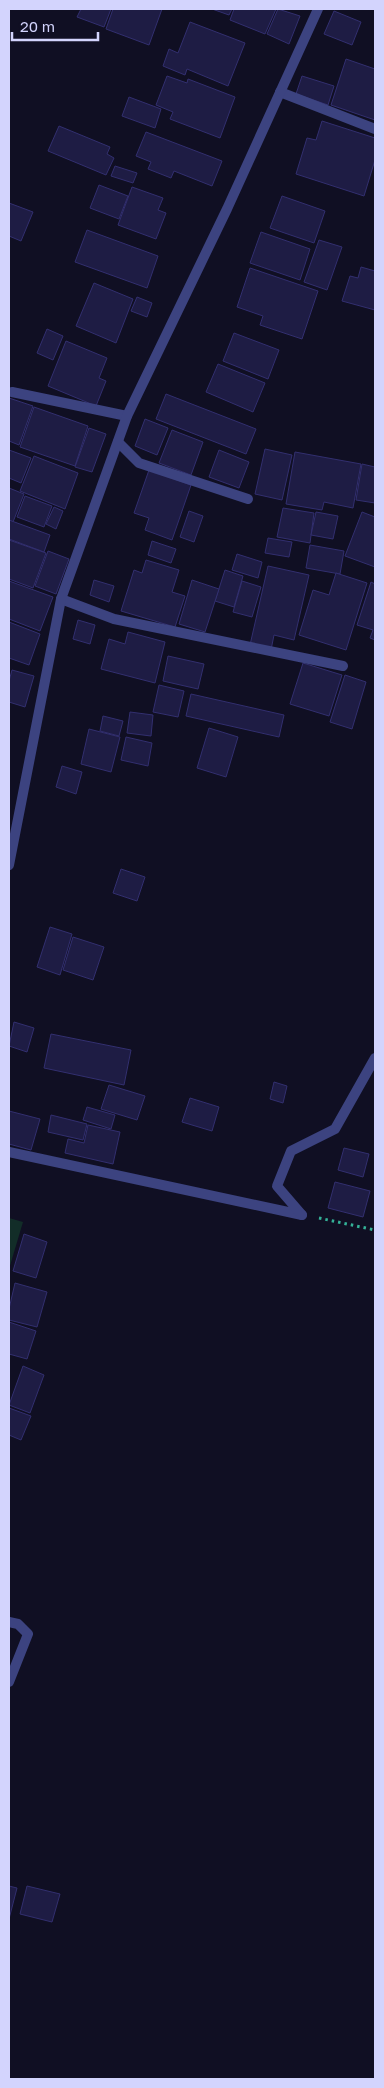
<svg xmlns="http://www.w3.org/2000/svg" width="384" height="2088" viewBox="0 0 384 2088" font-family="'Golos Text',sans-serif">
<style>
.green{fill:#122d28}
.building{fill:#1e1c44;stroke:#322f6f}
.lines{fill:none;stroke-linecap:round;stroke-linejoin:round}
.path{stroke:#34b197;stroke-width:3;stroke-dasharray:2.5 4;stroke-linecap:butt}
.minor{stroke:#3c4380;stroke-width:10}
.tertiary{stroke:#3c4380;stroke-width:10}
</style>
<rect width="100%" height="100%" fill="#100f23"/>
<polygon class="green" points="9,1218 23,1222 9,1269"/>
<g class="building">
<polygon points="81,9 111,9 104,27 77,17"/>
<polygon points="113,9 162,9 149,45 106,29"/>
<polygon points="212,9 232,9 229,15"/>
<polygon points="234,9 276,9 265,34 230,20"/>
<polygon points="278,9 300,16 289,44 267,34"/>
<polygon points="334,11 361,22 352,45 324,34"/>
<polygon points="190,22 245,43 228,86 187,69 185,75 163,66 169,49 178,53"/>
<polygon points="346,59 375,69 375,120 331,105"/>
<polygon points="167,76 187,83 188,79 235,97 220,138 170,119 173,112 156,105"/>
<polygon points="302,76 334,86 328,105 296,94"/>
<polygon points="129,97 161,109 155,128 122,116"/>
<polygon points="322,121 375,138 375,160 364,196 296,174 307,138 316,140"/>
<polygon points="59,126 110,147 107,154 114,158 106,175 48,151"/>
<polygon points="146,132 222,161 212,186 174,171 171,178 148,169 151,162 136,156"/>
<polygon points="115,166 137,173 133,183 111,176"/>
<polygon points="99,185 128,196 119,219 90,208"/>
<polygon points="132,187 163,198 158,210 166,213 156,239 118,225"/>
<polygon points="282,196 325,211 314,243 270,228"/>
<polygon points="9,203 33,212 21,241 9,236"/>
<polygon points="87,230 158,256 147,288 75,262"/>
<polygon points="261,232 310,249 300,280 250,263"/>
<polygon points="319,240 342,247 327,290 304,282"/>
<polygon points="361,267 375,271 375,310 342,301 350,276 358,278"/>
<polygon points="250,268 318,291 302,339 260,325 263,316 237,307"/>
<polygon points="94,283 133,299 116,343 76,326"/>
<polygon points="137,297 152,303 147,317 131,311"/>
<polygon points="47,329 63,336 53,360 37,353"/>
<polygon points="234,333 279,350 268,379 223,361"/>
<polygon points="66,341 107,358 99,378 106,381 96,406 48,386"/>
<polygon points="218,364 265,383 253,412 206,392"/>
<polygon points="166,394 256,429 246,454 156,419"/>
<polygon points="9,398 33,406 19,445 9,441"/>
<polygon points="34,407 88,426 75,466 20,447"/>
<polygon points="145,419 168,428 157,455 135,446"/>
<polygon points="89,428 106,434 92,472 75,467"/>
<polygon points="172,430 203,442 191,475 159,463"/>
<polygon points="265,449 292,455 282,500 255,494"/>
<polygon points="9,450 31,458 21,483 9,478"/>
<polygon points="219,450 249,462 239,488 209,477"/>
<polygon points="295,452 361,464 353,508 324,502 322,510 286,504"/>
<polygon points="34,456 78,473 65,509 20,491"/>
<polygon points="362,464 375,467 375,503 356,500"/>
<polygon points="149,470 191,485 172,540 145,530 149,518 134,513"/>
<polygon points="9,488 24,494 13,522 9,520"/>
<polygon points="25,496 52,506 44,527 17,517"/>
<polygon points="54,507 63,511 56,529 46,524"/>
<polygon points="283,508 314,513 310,543 277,537"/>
<polygon points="189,511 203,516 194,542 180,537"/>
<polygon points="316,512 338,516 333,539 311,535"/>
<polygon points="362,512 375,517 375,567 345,556"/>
<polygon points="9,520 50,535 44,552 9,539"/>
<polygon points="268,538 292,542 289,557 265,553"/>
<polygon points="9,540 46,553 33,588 9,579"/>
<polygon points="152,541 176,549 171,563 148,555"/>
<polygon points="310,545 344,551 340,574 306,568"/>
<polygon points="48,551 69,559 56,594 35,586"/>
<polygon points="237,554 262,562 258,578 232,570"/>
<polygon points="146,560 179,570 172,592 185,596 175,627 121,611 134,570 142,573"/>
<polygon points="268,566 309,575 294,640 274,635 271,650 250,645"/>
<polygon points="225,570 243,576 234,607 215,601"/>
<polygon points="336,573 367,583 346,650 299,635 313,590 329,595"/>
<polygon points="94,580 114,586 109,602 90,595"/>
<polygon points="192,580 219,589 205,632 179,624"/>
<polygon points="9,581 53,597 40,631 9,619"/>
<polygon points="242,581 261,587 252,617 233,612"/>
<polygon points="371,582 375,584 375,640 370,638 373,630 357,625"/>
<polygon points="78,620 95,625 90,644 73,639"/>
<polygon points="9,622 40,634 29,665 9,658"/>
<polygon points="128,632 165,642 155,683 101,669 109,639 125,644"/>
<polygon points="168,656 204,664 198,689 163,681"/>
<polygon points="303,663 342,675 329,716 290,704"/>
<polygon points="12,670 34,676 25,707 9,702 9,681"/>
<polygon points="345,675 366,682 352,729 330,722"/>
<polygon points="159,685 184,691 178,717 153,712"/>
<polygon points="191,694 284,715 279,737 186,716"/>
<polygon points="130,712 153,715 151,736 127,733"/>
<polygon points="103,716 123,721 119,736 100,731"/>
<polygon points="209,728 238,737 226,777 197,768"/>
<polygon points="89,729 120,737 111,772 81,764"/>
<polygon points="126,737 152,743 148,766 121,760"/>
<polygon points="62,766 82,772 76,794 56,787"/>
<polygon points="121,869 145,877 137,901 113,893"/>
<polygon points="50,927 72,934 60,975 37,967"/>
<polygon points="73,937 104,947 93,980 63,970"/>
<polygon points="14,1022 34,1028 27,1052 9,1046"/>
<polygon points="51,1034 131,1050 124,1085 44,1068"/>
<polygon points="274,1082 287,1086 283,1103 270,1099"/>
<polygon points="109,1085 145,1096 137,1120 101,1109"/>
<polygon points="190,1098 219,1107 212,1131 182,1122"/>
<polygon points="87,1107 115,1115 111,1129 83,1120"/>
<polygon points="9,1111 40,1119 31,1150 9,1144"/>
<polygon points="51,1115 87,1124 83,1140 48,1132"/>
<polygon points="88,1125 120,1132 113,1164 65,1153 68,1139 84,1143"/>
<polygon points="344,1148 369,1154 363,1177 338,1170"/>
<polygon points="335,1182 370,1191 363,1217 328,1208"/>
<polygon points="24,1234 47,1242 36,1278 13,1271"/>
<polygon points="15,1283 47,1292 37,1327 9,1320 9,1309"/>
<polygon points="9,1322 36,1331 27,1359 9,1354"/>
<polygon points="23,1366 44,1375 30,1413 9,1405"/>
<polygon points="9,1408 31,1416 21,1440 9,1435"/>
<polygon points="9,1886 17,1888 9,1919"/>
<polygon points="27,1886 60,1894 52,1922 20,1914"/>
</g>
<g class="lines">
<polyline class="path" points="319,1218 375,1230"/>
<g class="minor">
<polyline points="280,92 375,129"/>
<polyline points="12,392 127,416"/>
<polyline points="118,442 139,463 248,499"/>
<polyline points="61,599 114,619 343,666"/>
<polyline points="9,1152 302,1215"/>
<polyline points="302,1215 277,1186 291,1151 335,1129 375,1058"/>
<polyline points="9,1622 18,1624 28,1634 9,1682"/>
</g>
<polyline class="tertiary" points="9,865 61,599 127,416 227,209 318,9"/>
</g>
<rect width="384" height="2088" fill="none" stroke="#d3d4fd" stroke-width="20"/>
<path d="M12 32v8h86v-8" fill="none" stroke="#d3d4fd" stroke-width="2.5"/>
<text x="20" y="32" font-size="15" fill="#d3d4fd" stroke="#100f23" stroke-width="4" paint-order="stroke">20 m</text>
</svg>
